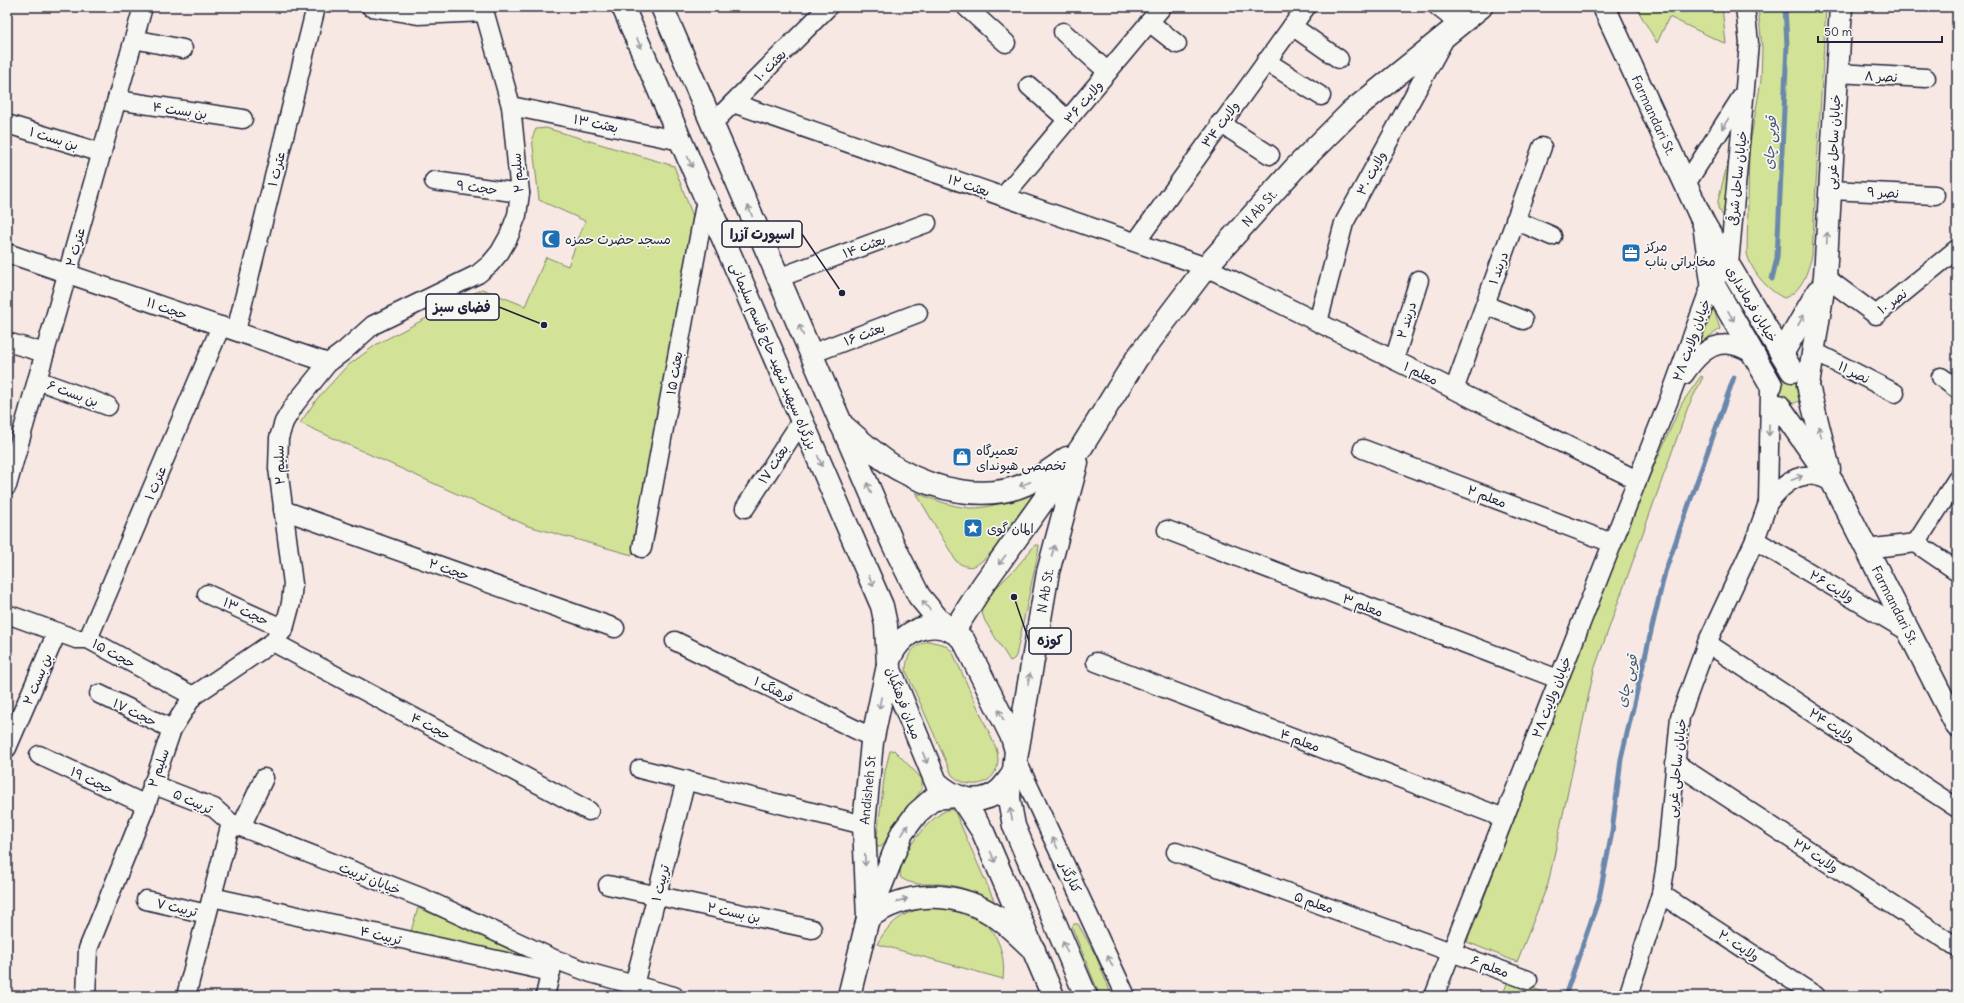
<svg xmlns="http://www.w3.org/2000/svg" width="1964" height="1003" viewBox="0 0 1964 1003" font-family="Delius,'Playpen Sans Arabic',sans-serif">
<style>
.green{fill:#d2e397;stroke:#7a8269}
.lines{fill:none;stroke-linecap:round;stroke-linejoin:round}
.stream{stroke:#6b87ac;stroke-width:5}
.minor-casing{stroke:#22223b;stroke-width:21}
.major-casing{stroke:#22223b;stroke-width:25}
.highway-casing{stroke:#22223b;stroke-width:25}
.minor{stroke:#f6f6f2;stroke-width:18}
.major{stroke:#f6f6f2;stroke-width:22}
.highway{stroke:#f6f6f2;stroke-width:22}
.oneway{stroke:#9797a0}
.labels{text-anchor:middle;stroke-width:3.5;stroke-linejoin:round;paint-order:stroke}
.street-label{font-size:13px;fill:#22223b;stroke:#f6f6f2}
.poi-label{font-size:13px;fill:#22223b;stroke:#f6f6f2;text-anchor:start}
.water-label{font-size:14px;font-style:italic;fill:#475573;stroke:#f6f6f2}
.leader{fill:none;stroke:#22223b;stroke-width:1.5}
.callout-dot{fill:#22223b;stroke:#f6f6f2;stroke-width:1.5}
.callout{fill:#f6f6f2;stroke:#22223b;stroke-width:1.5}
.callout-label{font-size:14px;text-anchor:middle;font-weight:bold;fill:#22223b}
</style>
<rect width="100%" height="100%" fill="#f7e8e4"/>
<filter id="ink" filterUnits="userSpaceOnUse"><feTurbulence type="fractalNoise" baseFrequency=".025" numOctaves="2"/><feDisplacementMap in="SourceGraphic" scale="8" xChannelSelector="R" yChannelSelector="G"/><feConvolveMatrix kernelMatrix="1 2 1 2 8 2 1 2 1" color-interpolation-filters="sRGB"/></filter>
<g filter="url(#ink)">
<g class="green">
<polygon points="1636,7 1722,7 1726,44 1669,17 1657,43"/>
<path d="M1758 7H1826L1812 255C1808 271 1802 292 1784 298 1767 290 1751 271 1747 253L1749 149 1761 81 1762 48Z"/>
<polygon points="546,128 674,166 695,222 632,555 528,526 300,423 317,399 346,367 377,344 482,289 525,306 546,257 568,266 585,221 539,200 532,138 536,129"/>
<polygon points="1733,142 1725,219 1718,208 1718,201"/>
<polygon points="1735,292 1766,345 1759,347 1731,296"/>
<polygon points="1713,307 1720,329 1692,349"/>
<path d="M1787 375 1801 380V399C1793 406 1788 404 1778 399V380Z"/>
<polygon points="1701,376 1703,377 1688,407 1594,670 1548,884 1517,962 1467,942 1619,545 1682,403"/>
<path d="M916 493C933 499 952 507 970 508 990 509 1011 499 1030 494L1031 502C1019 517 990 560 974 566 968 568 961 565 956 561Z"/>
<polygon points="1035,545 1039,545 1038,553 1016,656 1014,659 1010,661 985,621 981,610 982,602 1015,569"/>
<path d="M929 641 945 645 952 651 996 748C1006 779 975 796 952 775L906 671C906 655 913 645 929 641Z"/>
<polygon points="894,750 922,779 922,789 881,847 878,847 876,845 885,771 890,751"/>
<path d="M951 809 955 812 996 905C981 896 967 888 950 885 933 882 916 888 901 878 894 859 932 812 951 809Z"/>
<path d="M939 905C951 909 964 911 975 916 998 928 1006 956 1003 979L877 944C893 916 909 910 939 905Z"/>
<polygon points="418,908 528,954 526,959 410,934"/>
<polygon points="1074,924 1078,924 1095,954 1112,996 1100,996 1072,927"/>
<polygon points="1509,979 1553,996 1502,996"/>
</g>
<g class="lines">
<g class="stream">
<polyline points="1772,279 1777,258 1787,45 1785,7"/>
<polyline points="1565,996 1599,898 1612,832 1621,759 1665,572 1734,377"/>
</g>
<defs>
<g id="minor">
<polyline points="371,7 418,15 484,12"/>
<polyline points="966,7 1006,43"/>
<polyline points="1438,7 1459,23"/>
<polyline points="1149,22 1177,44"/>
<polyline points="1292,26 1339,59"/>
<polyline points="1063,32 1108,72"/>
<polyline points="134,39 183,49"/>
<polyline points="1266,61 1321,96"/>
<polyline points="1837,73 1926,78"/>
<polyline points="1029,86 1068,120"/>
<polyline points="117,100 243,119"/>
<polyline points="733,103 1206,267 1637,480"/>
<polyline points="511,106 681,141"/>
<polyline points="1220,123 1270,155"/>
<polyline points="7,124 102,153"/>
<polyline points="712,124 828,7"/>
<polyline points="434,181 520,193"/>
<polyline points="1686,184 1744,93"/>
<polyline points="1830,190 1935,195"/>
<polyline points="1003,197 1162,7"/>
<polyline points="1515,220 1552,236"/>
<polyline points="1136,242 1306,7"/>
<polyline points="7,253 328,363"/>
<polyline points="1825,277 1876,315 1957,249"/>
<polyline points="778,278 927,223"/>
<polyline points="1485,305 1523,320"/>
<polyline points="1318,322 1344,223 1444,40"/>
<polyline points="236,331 316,7"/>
<polyline points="7,342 45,353"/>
<polyline points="1813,351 1895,393"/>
<polyline points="811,354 918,313"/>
<polyline points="1394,360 1419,280"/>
<path d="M1684 375C1703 347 1722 334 1753 354"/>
<polyline points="1941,377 1957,389"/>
<polyline points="37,380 108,406"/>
<polyline points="1454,390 1542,147"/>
<polyline points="1363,449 1612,543"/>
<polyline points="7,486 143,7"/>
<path d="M1768 503C1786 480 1805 466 1833 483"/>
<polyline points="745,508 802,420"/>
<polyline points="283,510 615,628"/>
<polyline points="1167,530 1558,679"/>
<polyline points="1755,540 1909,632"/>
<polyline points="1916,543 1957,479"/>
<polyline points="642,548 706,199"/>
<polyline points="1866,549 1916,543 1957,571"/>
<polyline points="207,594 284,629"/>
<polyline points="7,614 76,639 88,639 193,696"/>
<polyline points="88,639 221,326"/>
<polyline points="675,641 873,738"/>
<polyline points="273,642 589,811"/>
<polyline points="1707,643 1957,808"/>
<polyline points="1096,662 1504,818"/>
<polyline points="99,694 172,729"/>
<polyline points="7,748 57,632"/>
<polyline points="39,755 146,805"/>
<polyline points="1016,759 1126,996"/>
<polyline points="1675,763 1957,947"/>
<polyline points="640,769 864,825"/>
<polyline points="152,784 214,808 231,823 425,899 554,959 591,973 674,996"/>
<polyline points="241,827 264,778"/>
<polyline points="1176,852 1528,980"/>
<polyline points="608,885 812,929"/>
<polyline points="1661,894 1816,996"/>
<polyline points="212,897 551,972"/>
<polyline points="146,900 207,914"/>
<polyline points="634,985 686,780"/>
<polyline points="86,996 88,949 146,805 172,729 193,696 273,642 284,629 291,603 293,584 278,468 279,438 284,422 295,404 328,363 344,351 373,325 478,274 490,264 500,252 509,236 517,215 520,193 511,106 483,7"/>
<polyline points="186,996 231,823"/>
<polyline points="545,996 553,962"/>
<polyline points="1434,996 1670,397 1712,282 1729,264 1749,43 1745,7"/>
<polyline points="1628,996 1661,894 1666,864 1680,717 1707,643 1755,540 1768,503 1770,391"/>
</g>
<g id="major">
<path id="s1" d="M1604 7 1704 224"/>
<polyline points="1782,354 1818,291"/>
<polyline points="1771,385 1712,282 1704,224 1792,371"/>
<polyline points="1808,385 1825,277 1841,7"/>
<polyline points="1809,390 1829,469"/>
<path id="s2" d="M1779 406 1833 483 1957 726"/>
<path d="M841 424C859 439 877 457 898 469 934 490 986 502 1026 484 1041 477 1054 468 1067 458"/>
<path id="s3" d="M953 632 983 585 1081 448 1137 358 1206 267 1294 169 1351 112 1481 7"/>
<path id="s4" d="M1016 759 1048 572 1077 463"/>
<path id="s5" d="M868 918 864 825 872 742 888 665"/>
<path d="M868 918C906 891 952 890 992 914 1007 923 1021 938 1034 950"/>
<polyline points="849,996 868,918 902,833 917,813 934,798 956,796"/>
</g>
<g id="highway">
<polyline points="623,7 882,606 886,625 888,665"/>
<polyline points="662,7 893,544 919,596 938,619 952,631"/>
<path d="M1010 778C1007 782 1003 787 1000 790 979 808 953 798 936 782L888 665C896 630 939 612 964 641L1012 737 1016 751 1014 770 1010 778 1009 799 1014 826 1086 996"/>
<polyline points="961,798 983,832 1053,996"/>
</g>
</defs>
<use href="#minor" class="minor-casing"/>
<use href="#major" class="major-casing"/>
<use href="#highway" class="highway-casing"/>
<use href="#minor" class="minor"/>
<use href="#major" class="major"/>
<use href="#highway" class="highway"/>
</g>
<defs><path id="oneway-shaft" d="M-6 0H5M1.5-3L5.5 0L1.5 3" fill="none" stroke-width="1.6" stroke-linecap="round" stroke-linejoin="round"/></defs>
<g class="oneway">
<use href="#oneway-shaft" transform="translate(639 43) rotate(67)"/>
<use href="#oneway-shaft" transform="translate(1725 124) rotate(123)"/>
<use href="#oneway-shaft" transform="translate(690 162) rotate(67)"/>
<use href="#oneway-shaft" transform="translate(750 211) rotate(-113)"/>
<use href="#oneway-shaft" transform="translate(1827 238) rotate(-87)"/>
<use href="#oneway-shaft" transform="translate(1731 316) rotate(60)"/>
<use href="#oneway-shaft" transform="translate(1801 320) rotate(-61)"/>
<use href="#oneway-shaft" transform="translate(801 330) rotate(-113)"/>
<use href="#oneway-shaft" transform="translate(1769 430) rotate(91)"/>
<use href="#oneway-shaft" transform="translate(1820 432) rotate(-105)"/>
<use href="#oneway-shaft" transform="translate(820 461) rotate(67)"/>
<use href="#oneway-shaft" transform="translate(1797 478) rotate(-21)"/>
<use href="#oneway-shaft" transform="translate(1025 484) rotate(158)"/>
<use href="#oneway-shaft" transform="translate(869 488) rotate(-113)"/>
<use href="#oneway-shaft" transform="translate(1053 551) rotate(-75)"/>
<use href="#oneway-shaft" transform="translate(1002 560) rotate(127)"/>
<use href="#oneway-shaft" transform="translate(871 581) rotate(67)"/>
<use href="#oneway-shaft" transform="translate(926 605) rotate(-130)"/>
<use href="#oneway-shaft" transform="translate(1029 679) rotate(-80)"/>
<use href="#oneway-shaft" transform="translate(880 703) rotate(101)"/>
<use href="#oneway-shaft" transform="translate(1001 715) rotate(-116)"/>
<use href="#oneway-shaft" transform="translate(925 758) rotate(68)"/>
<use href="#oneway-shaft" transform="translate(1011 814) rotate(-102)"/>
<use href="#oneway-shaft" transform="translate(905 830) rotate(-57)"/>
<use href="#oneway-shaft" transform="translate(1055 843) rotate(-115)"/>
<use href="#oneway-shaft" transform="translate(993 857) rotate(66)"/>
<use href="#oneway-shaft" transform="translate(865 860) rotate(88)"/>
<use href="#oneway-shaft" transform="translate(902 900) rotate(-16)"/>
<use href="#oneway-shaft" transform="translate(1065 947) rotate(-113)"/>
<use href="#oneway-shaft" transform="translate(1110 961) rotate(-115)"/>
</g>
</g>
<defs>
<symbol id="mosque-square" viewBox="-11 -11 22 22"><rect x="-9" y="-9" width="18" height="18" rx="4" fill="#1f6fb2" stroke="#f6f6f2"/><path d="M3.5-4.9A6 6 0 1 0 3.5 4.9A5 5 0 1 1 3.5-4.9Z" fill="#fff"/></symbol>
<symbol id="office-square" viewBox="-11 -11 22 22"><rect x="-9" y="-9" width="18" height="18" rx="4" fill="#1f6fb2" stroke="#f6f6f2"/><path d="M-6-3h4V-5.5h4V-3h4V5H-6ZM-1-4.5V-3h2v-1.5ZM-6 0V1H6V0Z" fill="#fff"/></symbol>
<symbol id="shop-square" viewBox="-11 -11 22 22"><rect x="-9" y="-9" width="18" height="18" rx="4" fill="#1f6fb2" stroke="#f6f6f2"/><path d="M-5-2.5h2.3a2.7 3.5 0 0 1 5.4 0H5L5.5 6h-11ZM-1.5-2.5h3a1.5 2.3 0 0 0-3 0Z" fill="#fff"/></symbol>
<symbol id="sight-square" viewBox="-11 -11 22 22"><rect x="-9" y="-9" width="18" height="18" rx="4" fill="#1f6fb2" stroke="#f6f6f2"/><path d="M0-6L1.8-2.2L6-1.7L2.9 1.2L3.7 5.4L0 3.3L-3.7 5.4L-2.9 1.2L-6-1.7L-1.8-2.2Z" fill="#fff"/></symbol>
</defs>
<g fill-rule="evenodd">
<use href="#mosque-square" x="540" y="228" width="22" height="22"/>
<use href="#office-square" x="1620" y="242" width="22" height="22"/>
<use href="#shop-square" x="951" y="446" width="22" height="22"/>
<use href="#sight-square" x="962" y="517" width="22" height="22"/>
</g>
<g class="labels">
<g class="street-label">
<text transform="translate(770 65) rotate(-45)" y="5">بعثت ۱۰</text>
<text transform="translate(1881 76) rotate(3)" y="5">نصر ۸</text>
<text transform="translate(1083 102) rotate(-50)" y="5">ولایت ۳۶</text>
<text transform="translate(180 110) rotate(8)" y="5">بن بست ۴</text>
<text dy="5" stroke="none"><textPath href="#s1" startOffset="119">Farmandari St.</textPath></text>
<text transform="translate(596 123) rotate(12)" y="5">بعثت ۱۳</text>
<text transform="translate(1220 124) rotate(-54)" y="5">ولایت ۳۴</text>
<text transform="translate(54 138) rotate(17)" y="5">بن بست ۱</text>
<text transform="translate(1833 142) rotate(-87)" y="5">خیابان ساحل غربی</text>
<text transform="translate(276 169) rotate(-76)" y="5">عترت ۱</text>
<text transform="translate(517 173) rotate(-94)" y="5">سلیم ۲</text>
<text transform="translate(1371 173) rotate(-62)" y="5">ولایت ۳۰</text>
<text transform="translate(1737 178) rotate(-84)" y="5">خیابان ساحل شرقی</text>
<text transform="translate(969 185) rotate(19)" y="5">بعثت ۱۲</text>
<text transform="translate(477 187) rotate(7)" y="5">حجت ۹</text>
<text transform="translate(1883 192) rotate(3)" y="5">نصر ۹</text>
<text dy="5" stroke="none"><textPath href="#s3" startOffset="524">N Ab St.</textPath></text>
<text transform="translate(864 246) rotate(-20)" y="5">بعثت ۱۴</text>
<text transform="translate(75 247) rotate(-74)" y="5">عترت ۲</text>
<text transform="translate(1498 268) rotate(-70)" y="5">دربند ۱</text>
<text transform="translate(1892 301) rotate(-36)" y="5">نصر ۱۰</text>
<text transform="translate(1752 304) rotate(59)" y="5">خیابان فرمانداری</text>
<text transform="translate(167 308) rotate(19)" y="5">حجت ۱۱</text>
<text transform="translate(1406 320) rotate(-73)" y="5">دربند ۲</text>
<text transform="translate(864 334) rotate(-21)" y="5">بعثت ۱۶</text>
<text transform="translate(1691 340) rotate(-70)" y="5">خیابان ولایت ۲۸</text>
<text transform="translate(774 356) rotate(67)" y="5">بزرگراه سپهبد شهید حاج قاسم سلیمانی</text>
<text transform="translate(1854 372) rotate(27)" y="5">نصر ۱۱</text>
<text transform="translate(674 373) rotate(-80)" y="5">بعثت ۱۵</text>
<text transform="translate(1421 373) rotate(26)" y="5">معلم ۱</text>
<text transform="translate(73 393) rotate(20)" y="5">بن بست ۶</text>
<text transform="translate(773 464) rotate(-57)" y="5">بعثت ۱۷</text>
<text transform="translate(279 465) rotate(-92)" y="5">سلیم ۲</text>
<text transform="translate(155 483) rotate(-67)" y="5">عترت ۱</text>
<text transform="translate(1487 496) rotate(21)" y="5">معلم ۲</text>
<text transform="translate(449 569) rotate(19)" y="5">حجت ۲</text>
<text transform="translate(1832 586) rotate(31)" y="5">ولایت ۲۶</text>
<text dy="5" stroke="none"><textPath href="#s4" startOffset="171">N Ab St.</textPath></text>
<text transform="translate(1363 605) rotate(21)" y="5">معلم ۳</text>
<text dy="5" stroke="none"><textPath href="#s2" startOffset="231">Farmandari St.</textPath></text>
<text transform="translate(246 611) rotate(25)" y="5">حجت ۱۳</text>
<text transform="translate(114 653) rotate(28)" y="5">حجت ۱۵</text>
<text transform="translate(37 679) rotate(-67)" y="5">بن بست ۲</text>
<text transform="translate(774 689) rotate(26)" y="5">فرهنگ ۱</text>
<text transform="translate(1551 697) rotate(-69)" y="5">خیابان ولایت ۲۸</text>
<text transform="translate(904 703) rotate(69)" y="5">میدان فرهنگیان</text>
<text transform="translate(135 712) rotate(26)" y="5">حجت ۱۷</text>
<text transform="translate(1832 725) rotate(33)" y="5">ولایت ۲۴</text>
<text transform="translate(431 726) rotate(28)" y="5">حجت ۴</text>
<text transform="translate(1300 740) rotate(21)" y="5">معلم ۴</text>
<text transform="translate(158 768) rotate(-71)" y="5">سلیم ۲</text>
<text transform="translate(1676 768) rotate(-84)" y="5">خیابان ساحلی غربی</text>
<text transform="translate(92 780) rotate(25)" y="5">حجت ۱۹</text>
<text dy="5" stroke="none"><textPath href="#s5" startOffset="128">Andisheh St</textPath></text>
<text transform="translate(193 801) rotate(24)" y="5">تربیت ۵</text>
<text transform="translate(1816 855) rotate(33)" y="5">ولایت ۲۲</text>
<text transform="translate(1071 877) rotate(65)" y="5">کنارگذر</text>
<text transform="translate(370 878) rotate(22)" y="5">خیابان تربیت</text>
<text transform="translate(660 883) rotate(-76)" y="5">تربیت ۱</text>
<text transform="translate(1314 902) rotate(20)" y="5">معلم ۵</text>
<text transform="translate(177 907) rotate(13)" y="5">تربیت ۷</text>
<text transform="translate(734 912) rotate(12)" y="5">بن بست ۲</text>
<text transform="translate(381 935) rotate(13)" y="5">تربیت ۴</text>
<text transform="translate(1739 945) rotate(33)" y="5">ولایت ۲۰</text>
<text transform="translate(1490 966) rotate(21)" y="5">معلم ۶</text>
</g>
<g class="poi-label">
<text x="565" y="244">مسجد حضرت حمزه</text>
<text x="1645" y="251">مرکز<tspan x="1645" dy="15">مخابراتی بناب</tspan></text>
<text x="976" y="455">تعمیرگاه<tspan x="976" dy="15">تخصصی هیوندای</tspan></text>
<text x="987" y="533">المان گوی</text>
</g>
<g class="water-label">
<text transform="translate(1770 143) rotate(-87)" y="5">قوبی چای</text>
<text transform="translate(1627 681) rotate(-77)" y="5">قوبی چای</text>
</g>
</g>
<path class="leader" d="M842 293L802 234M544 325L499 307M1014 597L1029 641"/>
<g class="callout-dot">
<circle cx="842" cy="293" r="4"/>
<circle cx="544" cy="325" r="4"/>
<circle cx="1014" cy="597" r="4"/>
</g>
<g class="callout">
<rect x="722" y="221" width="80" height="26" rx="4"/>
<rect x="426" y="294" width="73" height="26" rx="4"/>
<rect x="1029" y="628" width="42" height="26" rx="4"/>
</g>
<g class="callout-label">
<text x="762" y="239">اسپورت آزرا</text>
<text x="462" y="312">فضای سبز</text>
<text x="1050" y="645">کوزه</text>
</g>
<rect width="1964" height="1003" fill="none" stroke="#f6f6f2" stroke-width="24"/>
<rect x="12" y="12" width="1940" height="979" fill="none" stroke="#22223b" stroke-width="1.5" filter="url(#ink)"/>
<path d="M1818 36v6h124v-6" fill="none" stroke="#22223b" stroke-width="2"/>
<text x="1824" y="36" font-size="12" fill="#22223b" stroke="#f6f6f2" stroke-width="3" paint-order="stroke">50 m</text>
</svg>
